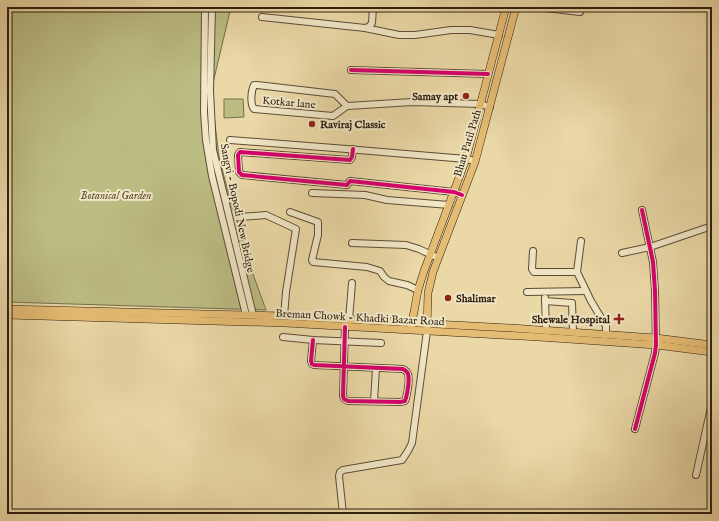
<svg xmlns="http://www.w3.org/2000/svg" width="719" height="521" viewBox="0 0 719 521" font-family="'IM FELL English',serif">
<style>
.green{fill:#bcbd83;stroke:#746e4a}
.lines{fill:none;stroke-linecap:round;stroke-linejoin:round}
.minor-casing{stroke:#5c4c37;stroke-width:8}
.major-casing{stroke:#2d1e12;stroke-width:8}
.minor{stroke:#f1e6c5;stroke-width:6}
.major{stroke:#e5bc73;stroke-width:7}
.cycleway-casing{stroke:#f1e6c5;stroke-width:6}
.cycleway{stroke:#d6006c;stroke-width:4}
.poi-dot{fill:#8f2418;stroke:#f1e6c5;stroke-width:1.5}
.labels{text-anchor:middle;stroke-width:4;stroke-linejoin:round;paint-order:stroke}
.poi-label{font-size:11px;font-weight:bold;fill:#2d1e12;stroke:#f1e6c5;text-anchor:end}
.street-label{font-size:11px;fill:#2d1e12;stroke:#f1e6c5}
.park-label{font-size:11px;font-style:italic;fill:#584e34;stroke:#f1e6c5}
</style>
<rect width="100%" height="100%" fill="#ead8a6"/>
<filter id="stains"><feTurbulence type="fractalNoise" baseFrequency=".005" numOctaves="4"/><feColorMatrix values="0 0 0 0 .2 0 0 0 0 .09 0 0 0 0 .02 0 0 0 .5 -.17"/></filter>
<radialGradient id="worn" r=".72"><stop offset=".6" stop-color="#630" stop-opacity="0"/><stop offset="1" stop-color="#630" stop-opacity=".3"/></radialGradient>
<g class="green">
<polygon points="7,7 231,7 213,83 214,116 219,157 232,207 254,277 266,310 7,302"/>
<polygon points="224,99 243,99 244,117 224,118"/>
</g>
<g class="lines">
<defs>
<g id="minor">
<polyline points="205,7 204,112 206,140 212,176 246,315"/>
<polyline points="212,7 210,91 213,150 253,315"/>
<polyline points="537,7 580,12"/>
<polyline points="262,17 365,28 369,27 372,23 373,7"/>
<polyline points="365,28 399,35 415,35 451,30 470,30 499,35"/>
<polyline points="351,70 488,74"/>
<path d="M347 106 333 116 254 109C250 104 251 91 254 85H257L335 94 347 106 413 102 480 104 490 107"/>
<path d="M230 140C309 146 387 152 466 159L475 161"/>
<polyline points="353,149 352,157 350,160 240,152 238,155 239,172 242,175 347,185 350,181 454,192 462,195"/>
<polyline points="312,193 365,195 387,200 449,205"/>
<polyline points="290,212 318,222 318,235 312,260 313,262 367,267 380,271 384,277 389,281 407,285 418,290"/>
<polyline points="241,217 266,215 296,229 286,292 284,316"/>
<polyline points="581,241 577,272 591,301 606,326 606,335"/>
<polyline points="352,243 406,245 419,249 438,258"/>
<polyline points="533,251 532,269 534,272 577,272"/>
<polyline points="622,253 650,247 712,226"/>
<polyline points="527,292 586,291"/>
<polyline points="545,298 546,330"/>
<polyline points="545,301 572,303 573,332"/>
<polyline points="349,320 352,283"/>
<polyline points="283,337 313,340 381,343"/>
<path d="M313 340 311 361 312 364 314 365 403 369C406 371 407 371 408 374 410 379 407 396 405 401L400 402 348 401 344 399 343 396 345 327"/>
<polyline points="374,401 376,368"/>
<polyline points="635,429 655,353 656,345 655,291 653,262 642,210"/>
<polyline points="696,475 712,403"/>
<polyline points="343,514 339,476 340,472 343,470 402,460 408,451 412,443 427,331"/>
</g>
<g id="major">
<polyline points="7,309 284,316 511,328 656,338 712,345"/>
<polyline points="7,315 285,323 539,337 656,345 712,352"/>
<polyline points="411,328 418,290 424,271 466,159 506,7"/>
<polyline points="427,329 428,293 433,272 475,162 516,7"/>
</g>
</defs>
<use href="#minor" class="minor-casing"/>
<use href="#major" class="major-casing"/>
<use href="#minor" class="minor"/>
<use href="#major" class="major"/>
<defs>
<g id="cycleway">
<polyline points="351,70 488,74"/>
<polyline points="353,149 352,157 350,160 240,152 238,155 239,172 242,175 347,185 350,181 454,192 462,195"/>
<path d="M313 340 311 361 312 364 314 365 403 369C406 371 407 371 408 374 410 379 407 396 405 401L400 402 348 401 344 399 343 396 345 327"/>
<polyline points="635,429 655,353 656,345 655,291 653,262 642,210"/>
</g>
</defs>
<use href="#cycleway" class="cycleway-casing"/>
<use href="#cycleway" class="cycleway"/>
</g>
<g class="poi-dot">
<circle cx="466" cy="96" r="4"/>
<circle cx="312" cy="124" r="4"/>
<circle cx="448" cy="298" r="4"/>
<path d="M617 313h4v4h4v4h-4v4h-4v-4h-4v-4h4z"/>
</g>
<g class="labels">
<g class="poi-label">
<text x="458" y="100">Samay apt</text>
<text x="320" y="128" text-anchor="start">Raviraj Classic</text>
<text x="456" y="302" text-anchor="start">Shalimar</text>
<text x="610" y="323">Shewale Hospital</text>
</g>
<g class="street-label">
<text transform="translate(289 102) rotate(5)" y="4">Kotkar lane</text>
<text transform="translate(467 143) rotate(-73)" y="4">Bhau Patil Path</text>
<text transform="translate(238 208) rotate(78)" y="4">Sangvi - Bopodi New Bridge</text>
<text transform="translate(360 317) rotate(3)" y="4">Breman Chowk - Khadki Bazar Road</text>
</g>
<g class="park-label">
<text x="116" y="199">Botanical Garden</text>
</g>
</g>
<rect width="719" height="521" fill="none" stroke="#ead8a6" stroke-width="24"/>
<rect x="8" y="8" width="703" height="505" fill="none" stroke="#2d1e12" stroke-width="2"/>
<rect x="12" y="12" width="695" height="497" fill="none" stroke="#2d1e12"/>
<rect width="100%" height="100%" filter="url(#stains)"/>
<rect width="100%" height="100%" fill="url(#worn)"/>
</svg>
